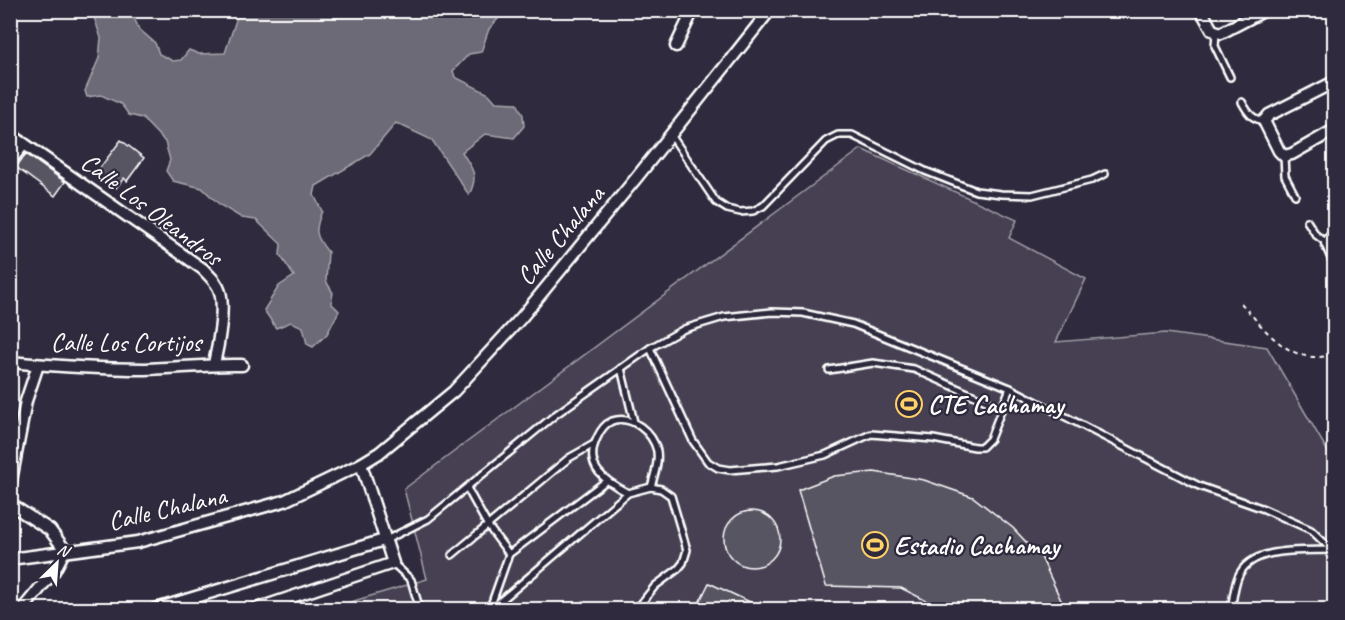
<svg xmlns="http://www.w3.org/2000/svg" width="1345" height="620" viewBox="0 0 1345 620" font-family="Caveat,sans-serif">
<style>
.green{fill:#464152;stroke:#a2a0a8;stroke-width:1.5}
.water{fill:#6d6a77;stroke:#a7a6ad;stroke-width:1.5}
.building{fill:#595564;stroke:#fff;stroke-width:1.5}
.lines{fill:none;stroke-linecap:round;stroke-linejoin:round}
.service-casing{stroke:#fff;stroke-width:10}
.minor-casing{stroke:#fff;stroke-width:15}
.path{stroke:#fff;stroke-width:2;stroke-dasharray:4.5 4.5;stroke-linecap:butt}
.service{stroke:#2f2a3d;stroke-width:5}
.minor{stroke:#2f2a3d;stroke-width:10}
.labels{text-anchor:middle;stroke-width:4.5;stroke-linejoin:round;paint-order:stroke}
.street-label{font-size:26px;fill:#fff;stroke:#2f2a3d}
.poi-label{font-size:26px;font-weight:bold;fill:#fff;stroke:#2f2a3d;text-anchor:start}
</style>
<rect width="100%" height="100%" fill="#2f2a3d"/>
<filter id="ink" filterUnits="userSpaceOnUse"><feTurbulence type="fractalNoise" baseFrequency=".0167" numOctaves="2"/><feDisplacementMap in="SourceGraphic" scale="12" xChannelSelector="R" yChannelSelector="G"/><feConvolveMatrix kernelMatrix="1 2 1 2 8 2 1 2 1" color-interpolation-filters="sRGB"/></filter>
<g filter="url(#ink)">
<polygon class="green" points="861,149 1017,220 1009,238 1086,279 1056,342 1166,333 1267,347 1334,462 1334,609 324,610 427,579 404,489"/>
<path class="water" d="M92 11H131L139 29 155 43 159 54 173 61 181 60 189 50 199 54 225 53 238 14 237 11H505L489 29 481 52 469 54 453 71 455 77 489 94 496 102 517 103 523 115 524 126 514 138 485 134 462 152C473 170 479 175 469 195L432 140 396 123 370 154 316 186 314 195 322 211C314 231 315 236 328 252L326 281 333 293 331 303 339 311 327 334 313 347 307 344 303 327 291 322 276 328 264 310 279 286 294 276 280 255 281 244 256 220 242 218 220 205 202 188 173 181 166 171 170 160 165 142 142 118 129 115 121 104 101 95 87 97 85 91 99 58 101 38Z"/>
<g class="building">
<polygon points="121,140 144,158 127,181 124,178 116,188 96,173"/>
<polygon points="26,154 65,182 55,196 16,167"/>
<polygon points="874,472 924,480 973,497 1013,528 1042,559 1065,609 939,609 935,605 901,588 826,586 798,490 834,476"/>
<circle cx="752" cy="539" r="28"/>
<polygon points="709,583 765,609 696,609"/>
</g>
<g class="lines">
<defs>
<g id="service">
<polyline points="1216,32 1215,46 1230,77"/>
<path d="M1242 102C1248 113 1252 119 1264 121"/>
<polyline points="671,135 716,202 727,209 740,212 753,211 763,206 826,141 838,135 852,135 925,171 976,191 1001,194 1032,195 1092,180 1105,174"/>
<polyline points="1284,156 1285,176 1295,195"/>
<polyline points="1307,221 1316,235 1327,243"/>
<polyline points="650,348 693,441 708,462 718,468 730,470 778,466 825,455 871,434 933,439 975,447 982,447 990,439 1010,388"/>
<polyline points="621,368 634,422"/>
<polyline points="829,370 873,363 914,369 1002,408"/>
<polyline points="467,488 488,526 509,554"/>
<path d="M628 493C605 481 583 467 597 438 600 431 605 424 612 421 632 414 653 433 657 451 659 463 654 476 651 487"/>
<polyline points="386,540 428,519 555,415 650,348 684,329 724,317 772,312 803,313 853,324 1010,388 1199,486 1264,509 1311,530 1334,552"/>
<polyline points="452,555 569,458 594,444"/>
<polyline points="393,563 411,580 420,610"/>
<polyline points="490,608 509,554 606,481"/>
<polyline points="490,610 628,493 651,487 661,489 671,496 687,550 683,563 678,569 655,586 636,610"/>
<path d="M1231 610C1233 599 1234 587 1238 577 1251 545 1305 551 1333 550"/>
</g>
<g id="minor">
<polyline points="1201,10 1212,30 1221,33 1265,10"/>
<polyline points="676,46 693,10"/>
<polyline points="1334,82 1269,115 1264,121 1279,151 1284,156 1292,154 1334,130"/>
<path d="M10 134 203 269C209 276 218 283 220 292 225 309 218 347 214 364"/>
<polyline points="10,161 24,144"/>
<polyline points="1334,234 1327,243 1334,259"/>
<path d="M10 362C55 366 100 369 145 369 178 368 210 364 242 365"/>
<polyline points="10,486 26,401 38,365"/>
<polyline points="10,504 50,530 65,550 54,571 22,610"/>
<polyline points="10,559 138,542 284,501 361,464 379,453 454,391 521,318 637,177 770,10"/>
<polyline points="153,610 384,540"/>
<polyline points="253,610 393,563 361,464"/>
</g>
</defs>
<use href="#service" class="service-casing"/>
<use href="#minor" class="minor-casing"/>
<path class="path" d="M1241 303C1266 331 1292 368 1334 354"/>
<use href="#service" class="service"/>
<use href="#minor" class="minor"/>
</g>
</g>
<defs>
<symbol id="stadium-ring" viewBox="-11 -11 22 22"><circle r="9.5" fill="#2f2a3d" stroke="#ffd166" stroke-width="1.5"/><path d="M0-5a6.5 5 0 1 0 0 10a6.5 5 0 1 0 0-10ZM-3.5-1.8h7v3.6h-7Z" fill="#ffd166"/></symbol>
</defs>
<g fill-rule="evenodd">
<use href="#stadium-ring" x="894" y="389" width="30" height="30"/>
<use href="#stadium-ring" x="860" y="530" width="30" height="30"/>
</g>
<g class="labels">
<g class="street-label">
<text transform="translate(152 209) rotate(37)" y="9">Calle Los Oleandros</text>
<text transform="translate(560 235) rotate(-50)" y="9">Calle Chalana</text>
<text x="126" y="351">Calle Los Cortijos</text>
<text transform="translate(167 508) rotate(-13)" y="9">Calle Chalana</text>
</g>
<g class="poi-label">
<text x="928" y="413">CTE Cachamay</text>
<text x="894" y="554">Estadio Cachamay</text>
</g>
</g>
<rect width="1345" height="620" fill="none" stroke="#2f2a3d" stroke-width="36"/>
<rect x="18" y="18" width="1309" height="584" fill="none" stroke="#fff" stroke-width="2" filter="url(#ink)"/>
<g transform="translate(57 563) rotate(25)" stroke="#2f2a3d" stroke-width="4.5" paint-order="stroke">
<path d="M0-4.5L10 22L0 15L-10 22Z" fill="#ffffff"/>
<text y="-9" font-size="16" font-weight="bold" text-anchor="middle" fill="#ffffff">N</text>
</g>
</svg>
